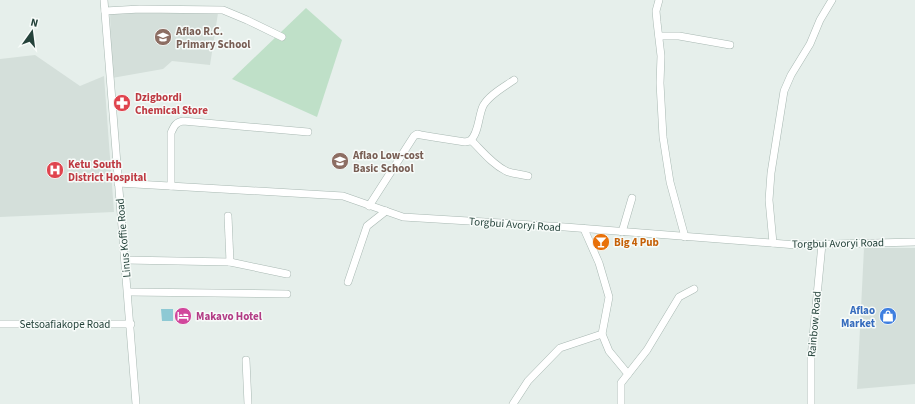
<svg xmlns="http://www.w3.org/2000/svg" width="915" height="404" viewBox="0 0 915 404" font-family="'Source Sans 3',sans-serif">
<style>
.built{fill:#d4dfda}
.green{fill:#bfe0c8}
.water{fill:#8ec9d4}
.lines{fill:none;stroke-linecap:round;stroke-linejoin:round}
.minor-casing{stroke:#a8b8b2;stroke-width:8}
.minor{stroke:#fff;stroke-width:7}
.labels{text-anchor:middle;stroke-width:3;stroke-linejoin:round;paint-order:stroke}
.education-label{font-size:11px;font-weight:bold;fill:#785e54;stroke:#f7fbf9;text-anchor:start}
.health-label{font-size:11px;font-weight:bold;fill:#be3a42;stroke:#f7fbf9;text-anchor:start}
.street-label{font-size:11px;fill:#24423a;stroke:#f7fbf9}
.food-label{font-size:11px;font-weight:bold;fill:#c56008;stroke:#f7fbf9;text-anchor:start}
.shop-label{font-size:11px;font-weight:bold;fill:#366cbe;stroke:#f7fbf9;text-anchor:end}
.hotel-label{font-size:11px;font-weight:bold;fill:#b23c85;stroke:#f7fbf9;text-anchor:start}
</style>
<rect width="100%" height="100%" fill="#e6efeb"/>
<g class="built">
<polygon points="110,12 218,13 210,65 172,61 163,69 112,78"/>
<polygon points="35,55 80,86 104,76 114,212 0,217 0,59"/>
<polygon points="864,248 915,248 915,384 857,389"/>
</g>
<polygon class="green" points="306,8 342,40 317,117 232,79"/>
<polygon class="water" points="161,309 173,309 173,321 162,321"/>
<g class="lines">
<defs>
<g id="minor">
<polyline points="104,0 136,404"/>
<polyline points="659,0 656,11 657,22 661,56 660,83 663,137 670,182 685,237"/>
<polyline points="105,11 140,9 223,10 247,20 282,37"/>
<polyline points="659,36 679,36 730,45"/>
<path d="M471 140C482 151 492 164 506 171 513 174 521 174 528 176"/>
<polyline points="118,183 343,196 403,217 565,227 796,245 915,242"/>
<path d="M171 186V133C174 126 176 122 183 121L308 132"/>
<path d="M369 206 414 136 417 134 421 135 433 137 465 142 470 141C479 133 478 117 483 106 489 95 504 87 514 80"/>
<polyline points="228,216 230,262"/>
<polyline points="622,232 632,198"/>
<polyline points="773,243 769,200 771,173 784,91 791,75 810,44 820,20 832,0"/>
<polyline points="125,260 230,262 287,274"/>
<polyline points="348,282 367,226 386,211"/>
<polyline points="128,292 287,294"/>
<polyline points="0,324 131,324"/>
<polyline points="602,334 609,351 628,374"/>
<polyline points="246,360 248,404"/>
<polyline points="513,404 528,381 560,348 602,334 609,297 599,263 584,229"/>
<polyline points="621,404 621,383 647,350 679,297 694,289"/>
<polyline points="811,404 811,358 822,244"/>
</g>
</defs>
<use href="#minor" class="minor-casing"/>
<use href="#minor" class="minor"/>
</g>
<defs>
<symbol id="school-disc" viewBox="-11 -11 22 22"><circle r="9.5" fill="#8d6e63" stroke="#f7fbf9"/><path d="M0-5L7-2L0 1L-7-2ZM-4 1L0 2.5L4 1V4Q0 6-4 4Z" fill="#fff"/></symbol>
<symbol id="pharmacy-disc" viewBox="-11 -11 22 22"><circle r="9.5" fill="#e0444e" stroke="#f7fbf9"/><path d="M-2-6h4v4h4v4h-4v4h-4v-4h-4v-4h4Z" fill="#fff"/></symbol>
<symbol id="hospital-disc" viewBox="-11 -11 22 22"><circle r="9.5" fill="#e0444e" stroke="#f7fbf9"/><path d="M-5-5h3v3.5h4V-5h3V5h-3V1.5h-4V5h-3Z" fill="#fff"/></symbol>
<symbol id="bar-disc" viewBox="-11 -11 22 22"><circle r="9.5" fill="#e8710a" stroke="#f7fbf9"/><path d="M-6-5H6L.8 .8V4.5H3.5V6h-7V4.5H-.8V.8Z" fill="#fff"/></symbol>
<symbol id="hotel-disc" viewBox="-11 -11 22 22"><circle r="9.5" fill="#d1479c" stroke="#f7fbf9"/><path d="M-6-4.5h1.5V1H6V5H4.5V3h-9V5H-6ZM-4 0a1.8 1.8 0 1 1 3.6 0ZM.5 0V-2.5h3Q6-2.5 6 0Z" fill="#fff"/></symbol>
<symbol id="shop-disc" viewBox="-11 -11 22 22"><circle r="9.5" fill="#3f7fe0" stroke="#f7fbf9"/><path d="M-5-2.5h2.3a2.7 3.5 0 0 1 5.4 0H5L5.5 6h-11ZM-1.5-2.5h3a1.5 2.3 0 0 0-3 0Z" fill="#fff"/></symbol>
</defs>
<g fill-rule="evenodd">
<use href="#school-disc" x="153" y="27" width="20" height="20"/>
<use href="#pharmacy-disc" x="112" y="93" width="20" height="20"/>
<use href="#school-disc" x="330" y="151" width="20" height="20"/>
<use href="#hospital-disc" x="45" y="160" width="20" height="20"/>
<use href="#bar-disc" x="591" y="232" width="20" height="20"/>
<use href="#hotel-disc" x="173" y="306" width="20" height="20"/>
<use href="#shop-disc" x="878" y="306" width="20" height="20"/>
</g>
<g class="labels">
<g class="education-label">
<text x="176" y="35">Aflao R.C.<tspan x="176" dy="13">Primary School</tspan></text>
<text x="353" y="159">Aflao Low-cost<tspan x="353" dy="13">Basic School</tspan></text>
</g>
<g class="health-label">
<text x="135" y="101">Dzigbordi<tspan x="135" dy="13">Chemical Store</tspan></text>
<text x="68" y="168">Ketu South<tspan x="68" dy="13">District Hospital</tspan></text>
</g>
<g class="street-label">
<text transform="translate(515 224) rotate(4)" y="4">Torgbui Avoryi Road</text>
<text transform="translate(123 238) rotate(-95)" y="4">Linus Koffie Road</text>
<text transform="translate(838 243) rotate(-1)" y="4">Torgbui Avoryi Road</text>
<text x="65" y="328">Setsoafiakope Road</text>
<text transform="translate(814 324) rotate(-85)" y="4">Rainbow Road</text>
</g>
<g class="food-label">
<text x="614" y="246">Big 4 Pub</text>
</g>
<g class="shop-label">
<text x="875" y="314">Aflao<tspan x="875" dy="13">Market</tspan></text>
</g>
<g class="hotel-label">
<text x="196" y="320">Makavo Hotel</text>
</g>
</g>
<g transform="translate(32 32) rotate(14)" stroke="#f7fbf9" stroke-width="3" paint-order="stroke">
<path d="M0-3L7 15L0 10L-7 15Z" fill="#24423a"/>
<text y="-6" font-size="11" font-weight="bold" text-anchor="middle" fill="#24423a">N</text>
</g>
</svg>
